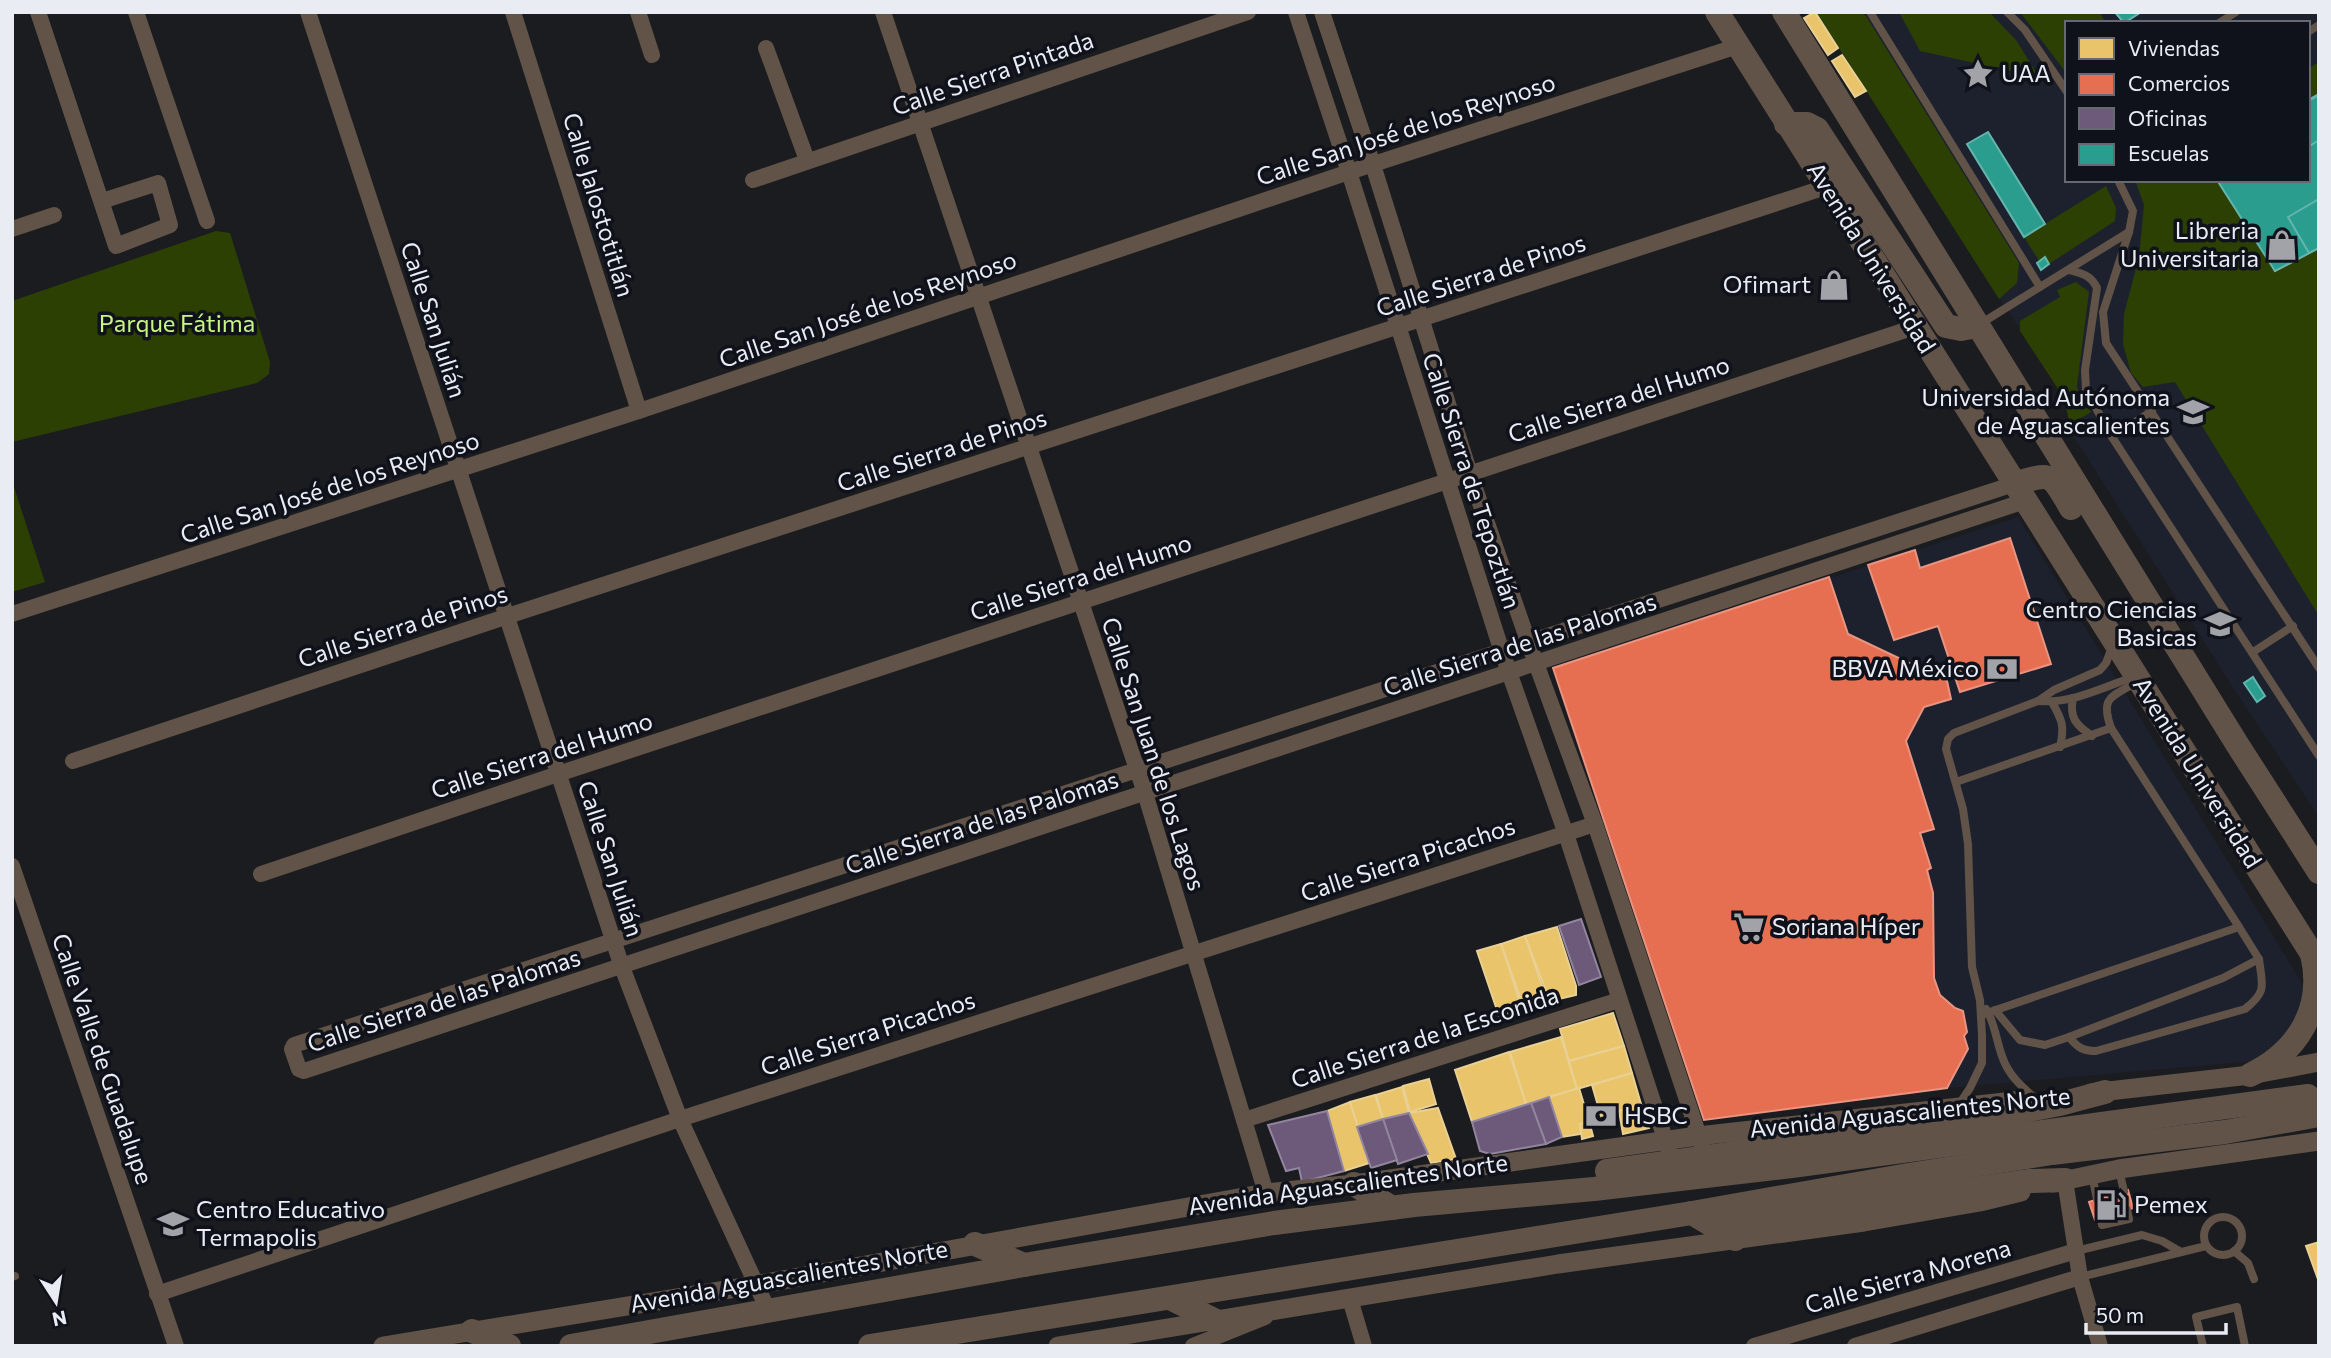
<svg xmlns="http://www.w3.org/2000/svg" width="2331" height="1358" viewBox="0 0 2331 1358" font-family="Commissioner,sans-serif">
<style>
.built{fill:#1c212d;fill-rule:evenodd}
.green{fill:#2d4004}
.homes{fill:#e9c46a;stroke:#e9d093;stroke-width:2}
.shops{fill:#e76f51;stroke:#e89481;stroke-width:2}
.offices{fill:#6d597a;stroke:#92859e;stroke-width:2}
.schools{fill:#2a9d8f;stroke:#63b5ad;stroke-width:2}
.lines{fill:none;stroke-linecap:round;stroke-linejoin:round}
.service{stroke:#615348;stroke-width:8}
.minor{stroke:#615348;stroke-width:16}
.tertiary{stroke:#615348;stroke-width:19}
.primary{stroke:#615348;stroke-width:24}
.labels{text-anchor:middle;stroke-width:7;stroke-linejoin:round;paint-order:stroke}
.street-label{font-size:24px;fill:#e9ecf2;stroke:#0f121a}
.poi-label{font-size:24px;fill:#e9ecf2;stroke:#0f121a;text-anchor:start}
.park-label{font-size:24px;fill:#c9f584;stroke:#0f121a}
</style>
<rect width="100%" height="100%" fill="#1b1c20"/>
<g class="built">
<path d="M1816 12H2319V817L2234 689 2072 434 2064 398ZM2067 23H2308V180H2067Z"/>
<polygon points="2018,517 2303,985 2308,1001 2287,1041 2254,1061 1947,1088 1704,1120 1553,668"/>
</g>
<g class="green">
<polygon points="1816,12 1860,12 1866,16 2019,263 2017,283 1999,299"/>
<polygon points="1899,12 1990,13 2016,40 2039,77 1920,51"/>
<polygon points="2020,12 2100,12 2105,23 2067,23 2067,74"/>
<polygon points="2319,62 2319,616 2175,382 2143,387 2131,373 2123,344 2124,314 2139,257 2144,205 2135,180 2308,180 2308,69"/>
<polygon points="2106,186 2116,208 2115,221 2049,264 2045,258 2039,261 2024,237"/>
<polygon points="216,231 230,233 270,362 269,374 257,383 12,442 12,301"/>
<polygon points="2076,282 2089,292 2077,386 2079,395 2091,412 2070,425 2064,398 2020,331 2020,321 2060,297 2057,290"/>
<polygon points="12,481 45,582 12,592"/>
</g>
<g class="homes">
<polygon points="1815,12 1838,48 1828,55 1804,18"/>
<polygon points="1842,55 1866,91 1855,97 1832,61"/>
<polygon points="1557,927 1576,986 1576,995 1550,1001 1525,936"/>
<polygon points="1525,936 1547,1000 1524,1008 1501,944"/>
<polygon points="1501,944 1523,1011 1500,1019 1477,951"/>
<polygon points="1613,1013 1624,1046 1569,1061 1560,1029"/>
<polygon points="1561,1037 1577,1089 1526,1104 1510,1052"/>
<polygon points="1624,1046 1632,1073 1577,1089 1569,1061"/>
<polygon points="1509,1052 1526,1104 1472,1122 1455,1070"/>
<polygon points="1632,1073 1641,1104 1601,1116 1592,1085"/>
<polygon points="1429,1079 1436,1104 1410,1112 1403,1086"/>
<polygon points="1402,1087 1409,1113 1383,1119 1376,1095"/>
<polygon points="1579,1088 1589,1121 1580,1124 1581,1134 1562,1137 1549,1097"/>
<polygon points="1375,1095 1383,1119 1357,1128 1350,1102"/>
<polygon points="1350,1102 1369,1163 1344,1171 1327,1111"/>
<polygon points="1641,1104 1649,1128 1623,1134 1619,1111"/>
<polygon points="1438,1108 1456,1159 1431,1163 1409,1113"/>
<polygon points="1589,1121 1593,1136 1582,1139 1580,1124"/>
<polygon points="2319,1242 2319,1282 2306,1246"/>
</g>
<g class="shops">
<polygon points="2288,217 2309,253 2275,271 2256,236"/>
<polygon points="2010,538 2051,664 1960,692 1938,626 1894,640 1868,565 1915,550 1920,568"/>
<polygon points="1829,577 1848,634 1947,681 1951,699 1924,707 1906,741 1934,829 1920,833 1931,868 1927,870 1933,893 1934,978 1940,995 1955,1008 1963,1011 1967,1032 1964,1036 1968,1049 1947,1088 1704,1120 1553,668"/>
<polygon points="2128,1190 2133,1208 2095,1220 2089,1202"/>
</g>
<g class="offices">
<polygon points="1581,919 1601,977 1579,985 1559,926"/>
<polygon points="1549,1097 1562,1137 1546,1144 1531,1103"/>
<polygon points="1531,1103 1546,1144 1490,1154 1480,1151 1472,1122"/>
<polygon points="1327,1111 1344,1171 1302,1182 1299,1168 1286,1171 1268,1125"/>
<polygon points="1409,1113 1428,1154 1398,1164 1383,1119"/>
<polygon points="1383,1119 1397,1160 1371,1168 1357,1127"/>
</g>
<g class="schools">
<polygon points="2115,12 2141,12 2124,23"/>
<polygon points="2115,12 2141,12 2124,23"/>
<polygon points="2319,94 2319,248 2275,271 2217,180 2308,180 2308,100"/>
<polygon points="2319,95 2319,140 2308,147 2308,101"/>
<polygon points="1988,132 2045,224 2024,237 1967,144"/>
<polygon points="2319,199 2319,248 2309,253 2288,217"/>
<polygon points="2045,257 2049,264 2041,270 2037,263"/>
<polygon points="2253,677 2265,696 2257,702 2244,683"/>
</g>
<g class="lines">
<g class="service">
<polyline points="1870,12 2040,287"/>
<polyline points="2007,12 2025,30 2067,92"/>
<polyline points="2219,23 2236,12"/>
<polyline points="2308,32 2319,25"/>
<polyline points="2118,180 2133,211 2129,232 2103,312 2106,343 2319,668"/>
<path d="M2069 270C2081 273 2091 275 2097 288L2085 370 2086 390 2112 437 2319 756"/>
<polyline points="1980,324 2129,232"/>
<polyline points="2112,437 2152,411"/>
<polyline points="2253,652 2293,626"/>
<path d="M2073 698C2069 718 2076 725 2092 736"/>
<path d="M2038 701C2071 704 2102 688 2133 677"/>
<path d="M2052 702C2062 720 2065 726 2060 747"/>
<path d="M2111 728C2100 697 2111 697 2137 682"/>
<polyline points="1956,782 2111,728 2239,927 1981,1015"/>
<path d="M1986 1009C1995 1023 1996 1040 2002 1056 2008 1075 2022 1087 2036 1099"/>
<polyline points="1995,1010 2020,1040 2045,1045 2069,1037 2223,978 2259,959 2239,927"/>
<path d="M2069 1037C2078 1048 2083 1051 2096 1051L2245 1009C2268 991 2262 985 2259 959"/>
<polyline points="1960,1103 1970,1088 1982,1063 1982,1035 1980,1000 1972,967 1968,844 1963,809 1946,749 1948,739 1954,733 2038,701 2054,690 2100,670 2106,663 2112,647"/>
<polyline points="2119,1170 2124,1191"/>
<polyline points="2092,1175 2097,1199"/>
<circle cx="2223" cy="1236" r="19"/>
<polyline points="2101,1218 2102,1225 2129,1219 2127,1210"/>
<polyline points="2076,1251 2142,1235 2162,1241 2181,1252"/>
<polyline points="2234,1251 2248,1263 2254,1279"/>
<polyline points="12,1277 15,1276"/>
<polyline points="2080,1277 2206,1246"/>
<polyline points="2203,1346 2196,1317 2237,1307 2245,1346"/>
</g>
<g class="minor">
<polyline points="38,12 116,246 170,225 158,183 102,201"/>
<polyline points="136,12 207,221"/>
<polyline points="308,12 622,967 680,1119 768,1310"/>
<polyline points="513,12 639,411"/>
<polyline points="638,12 652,55"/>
<polyline points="883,12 1145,793 1266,1193"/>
<polyline points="1296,12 1349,172 1502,652 1566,834 1669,1151"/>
<polyline points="1322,12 1373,165 1470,474 1529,644 1595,824 1702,1145"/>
<polyline points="766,48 807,160"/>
<polyline points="753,180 1248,12"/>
<polyline points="12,229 54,215"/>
<path d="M2014 484C1441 673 867 855 294 1045L292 1049 299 1069 304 1071 2025 501"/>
<polyline points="12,614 639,411 1349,172 1738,46"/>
<polyline points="73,761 508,616 1826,187"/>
<polyline points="12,866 176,1346"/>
<polyline points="261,874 558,774 1915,327"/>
<polyline points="1244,1120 1619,1000"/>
<polyline points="2065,1180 2080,1277 2100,1346"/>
<polyline points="157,1294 680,1119 1595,824"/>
<polyline points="1350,1299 1364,1346"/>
<polyline points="1193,1346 1265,1317"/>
<polyline points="1754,1346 2076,1251"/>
<polyline points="1855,1346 2080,1277"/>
</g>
<g class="tertiary">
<polyline points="2091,1093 2250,1075 2319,1062"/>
<polyline points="2053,1183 2119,1169 2319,1141"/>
<polyline points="383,1346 755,1285 1266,1193 1354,1184 1698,1136 2023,1100"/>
<polyline points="1058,1346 1558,1264 1864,1222 1980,1202 2021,1192"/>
</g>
<g class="primary">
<polyline points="1717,12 2319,965"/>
<polyline points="1784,12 2237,744 2319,872"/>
<polyline points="1786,124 1807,124 1817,129 1946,326 1961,329 1978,326"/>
<path d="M2014 484C2054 472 2050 473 2071 508"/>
<path d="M2250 1075C2298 1052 2325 1008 2312 954"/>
<polyline points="1607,1171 1981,1119 2060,1104 2105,1092"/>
<polyline points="1354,1184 1392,1208"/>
<polyline points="1692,1213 1735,1239"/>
<polyline points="1729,1215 1743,1219 1765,1218 2030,1181 2065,1180"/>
<polyline points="975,1244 1024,1265"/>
<polyline points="1170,1298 1216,1321"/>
<polyline points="472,1331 509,1346"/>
<polyline points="571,1346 1024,1265 1274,1223 1414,1205 1594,1189 1792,1166 2308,1096"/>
<polyline points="870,1346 1692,1213 1908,1175 2052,1153 2225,1132 2319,1115"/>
</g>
</g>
<defs>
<symbol id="sight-bare" viewBox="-9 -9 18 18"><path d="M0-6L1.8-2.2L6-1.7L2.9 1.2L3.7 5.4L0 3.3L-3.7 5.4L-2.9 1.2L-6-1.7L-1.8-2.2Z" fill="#a1a3a8" stroke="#0f121a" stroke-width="2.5" paint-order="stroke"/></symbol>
<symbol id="shop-bare" viewBox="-9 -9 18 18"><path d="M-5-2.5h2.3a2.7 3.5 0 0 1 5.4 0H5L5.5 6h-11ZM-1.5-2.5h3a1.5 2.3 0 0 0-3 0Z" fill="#a1a3a8" stroke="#0f121a" stroke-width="2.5" paint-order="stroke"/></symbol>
<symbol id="university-bare" viewBox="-9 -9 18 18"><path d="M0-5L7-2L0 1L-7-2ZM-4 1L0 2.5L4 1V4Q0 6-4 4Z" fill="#a1a3a8" stroke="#0f121a" stroke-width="2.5" paint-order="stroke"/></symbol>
<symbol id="bank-bare" viewBox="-9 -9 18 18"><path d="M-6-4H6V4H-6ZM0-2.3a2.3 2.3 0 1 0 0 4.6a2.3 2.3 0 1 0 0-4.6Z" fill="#a1a3a8" stroke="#0f121a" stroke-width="2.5" paint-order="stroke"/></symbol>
<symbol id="supermarket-bare" viewBox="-9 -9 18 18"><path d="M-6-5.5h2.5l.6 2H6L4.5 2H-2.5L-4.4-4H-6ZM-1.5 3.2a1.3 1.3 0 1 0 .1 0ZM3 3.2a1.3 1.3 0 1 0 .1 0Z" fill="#a1a3a8" stroke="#0f121a" stroke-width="2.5" paint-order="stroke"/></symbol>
<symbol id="fuel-bare" viewBox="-9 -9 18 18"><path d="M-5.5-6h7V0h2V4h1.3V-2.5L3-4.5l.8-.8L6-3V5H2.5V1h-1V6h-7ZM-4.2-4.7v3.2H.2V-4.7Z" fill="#a1a3a8" stroke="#0f121a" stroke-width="2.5" paint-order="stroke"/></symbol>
<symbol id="school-bare" viewBox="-9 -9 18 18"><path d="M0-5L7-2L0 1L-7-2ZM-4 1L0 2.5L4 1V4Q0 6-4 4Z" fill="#a1a3a8" stroke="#0f121a" stroke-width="2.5" paint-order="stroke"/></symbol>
</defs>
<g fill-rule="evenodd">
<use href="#sight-bare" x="1956" y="52" width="44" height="44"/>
<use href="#shop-bare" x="2260" y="223" width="44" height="44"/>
<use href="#shop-bare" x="1812" y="263" width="44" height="44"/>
<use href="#university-bare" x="2171" y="390" width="44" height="44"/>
<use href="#university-bare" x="2198" y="602" width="44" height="44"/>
<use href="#bank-bare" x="1980" y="647" width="44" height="44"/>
<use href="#supermarket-bare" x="1727" y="905" width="44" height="44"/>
<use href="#bank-bare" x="1579" y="1094" width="44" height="44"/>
<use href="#fuel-bare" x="2089" y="1183" width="44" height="44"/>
<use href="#school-bare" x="151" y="1202" width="44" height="44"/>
</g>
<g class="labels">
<g class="street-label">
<text transform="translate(993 74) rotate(-19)" y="8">Calle Sierra Pintada</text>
<text transform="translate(1406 130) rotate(-18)" y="8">Calle San José de los Reynoso</text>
<text transform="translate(598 205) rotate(73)" y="8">Calle Jalostotitlán</text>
<text transform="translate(1871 258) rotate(58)" y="8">Avenida Universidad</text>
<text transform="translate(1481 276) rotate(-18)" y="8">Calle Sierra de Pinos</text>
<text transform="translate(868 310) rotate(-19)" y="8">Calle San José de los Reynoso</text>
<text transform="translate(433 320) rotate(72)" y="8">Calle San Julián</text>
<text transform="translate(1619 400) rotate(-18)" y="8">Calle Sierra del Humo</text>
<text transform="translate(942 451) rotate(-18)" y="8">Calle Sierra de Pinos</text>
<text transform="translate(1471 481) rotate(72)" y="8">Calle Sierra de Tepoztlán</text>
<text transform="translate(330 488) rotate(-18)" y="8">Calle San José de los Reynoso</text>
<text transform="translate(1081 578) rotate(-18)" y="8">Calle Sierra del Humo</text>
<text transform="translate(403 627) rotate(-18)" y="8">Calle Sierra de Pinos</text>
<text transform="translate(1520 645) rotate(-18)" y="8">Calle Sierra de las Palomas</text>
<text transform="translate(1153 754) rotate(72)" y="8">Calle San Juan de los Lagos</text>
<text transform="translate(542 756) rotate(-18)" y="8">Calle Sierra del Humo</text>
<text transform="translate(2197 773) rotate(58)" y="8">Avenida Universidad</text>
<text transform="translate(982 823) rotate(-18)" y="8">Calle Sierra de las Palomas</text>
<text transform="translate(610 859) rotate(72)" y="8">Calle San Julián</text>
<text transform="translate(1408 860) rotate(-18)" y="8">Calle Sierra Picachos</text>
<text transform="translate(444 1001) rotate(-18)" y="8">Calle Sierra de las Palomas</text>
<text transform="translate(868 1034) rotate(-18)" y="8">Calle Sierra Picachos</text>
<text transform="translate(1425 1038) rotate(-18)" y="8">Calle Sierra de la Esconida</text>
<text transform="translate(102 1059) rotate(71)" y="8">Calle Valle de Guadalupe</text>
<text transform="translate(1910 1113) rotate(-6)" y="8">Avenida Aguascalientes Norte</text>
<text transform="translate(1348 1185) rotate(-8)" y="8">Avenida Aguascalientes Norte</text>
<text transform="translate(789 1277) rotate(-10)" y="8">Avenida Aguascalientes Norte</text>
<text transform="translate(1908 1277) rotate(-16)" y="8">Calle Sierra Morena</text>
</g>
<g class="poi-label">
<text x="2001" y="82">UAA</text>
<text x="2259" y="239" text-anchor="end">Libreria<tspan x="2259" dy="28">Universitaria</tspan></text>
<text x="1811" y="293" text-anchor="end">Ofimart</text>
<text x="2170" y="406" text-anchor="end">Universidad Autónoma<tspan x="2170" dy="28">de Aguascalientes</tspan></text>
<text x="2197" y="618" text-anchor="end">Centro Ciencias<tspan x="2197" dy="28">Basicas</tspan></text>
<text x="1979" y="677" text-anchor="end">BBVA México</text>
<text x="1772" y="935">Soriana Híper</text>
<text x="1624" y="1124">HSBC</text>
<text x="2134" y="1213">Pemex</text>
<text x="196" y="1218">Centro Educativo<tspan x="196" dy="28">Termapolis</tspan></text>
</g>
<g class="park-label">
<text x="177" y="332">Parque Fátima</text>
</g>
</g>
<rect width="2331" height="1358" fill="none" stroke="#e9ecf2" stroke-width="28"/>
<rect x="2065" y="21" width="245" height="161" fill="#0f121a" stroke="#666970" stroke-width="2"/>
<rect x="2079" y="38" width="35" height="21" fill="#e9c46a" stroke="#666970" stroke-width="2"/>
<text x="2128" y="56" font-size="21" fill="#e9ecf2">Viviendas</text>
<rect x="2079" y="74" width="35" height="21" fill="#e76f51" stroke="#666970" stroke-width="2"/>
<text x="2128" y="91" font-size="21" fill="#e9ecf2">Comercios</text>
<rect x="2079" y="108" width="35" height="21" fill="#6d597a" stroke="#666970" stroke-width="2"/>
<text x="2128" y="126" font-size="21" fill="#e9ecf2">Oficinas</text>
<rect x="2079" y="144" width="35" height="21" fill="#2a9d8f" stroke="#666970" stroke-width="2"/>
<text x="2128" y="161" font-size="21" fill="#e9ecf2">Escuelas</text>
<g transform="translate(56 1302) rotate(168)" stroke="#0f121a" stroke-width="5" paint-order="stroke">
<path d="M0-5L12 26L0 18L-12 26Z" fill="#e9ecf2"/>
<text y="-10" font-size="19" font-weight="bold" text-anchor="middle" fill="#e9ecf2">N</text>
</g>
<path d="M2086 1323v10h140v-10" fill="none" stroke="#e9ecf2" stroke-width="3.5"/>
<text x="2096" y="1323" font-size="21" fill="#e9ecf2" stroke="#0f121a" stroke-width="5" paint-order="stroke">50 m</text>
</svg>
